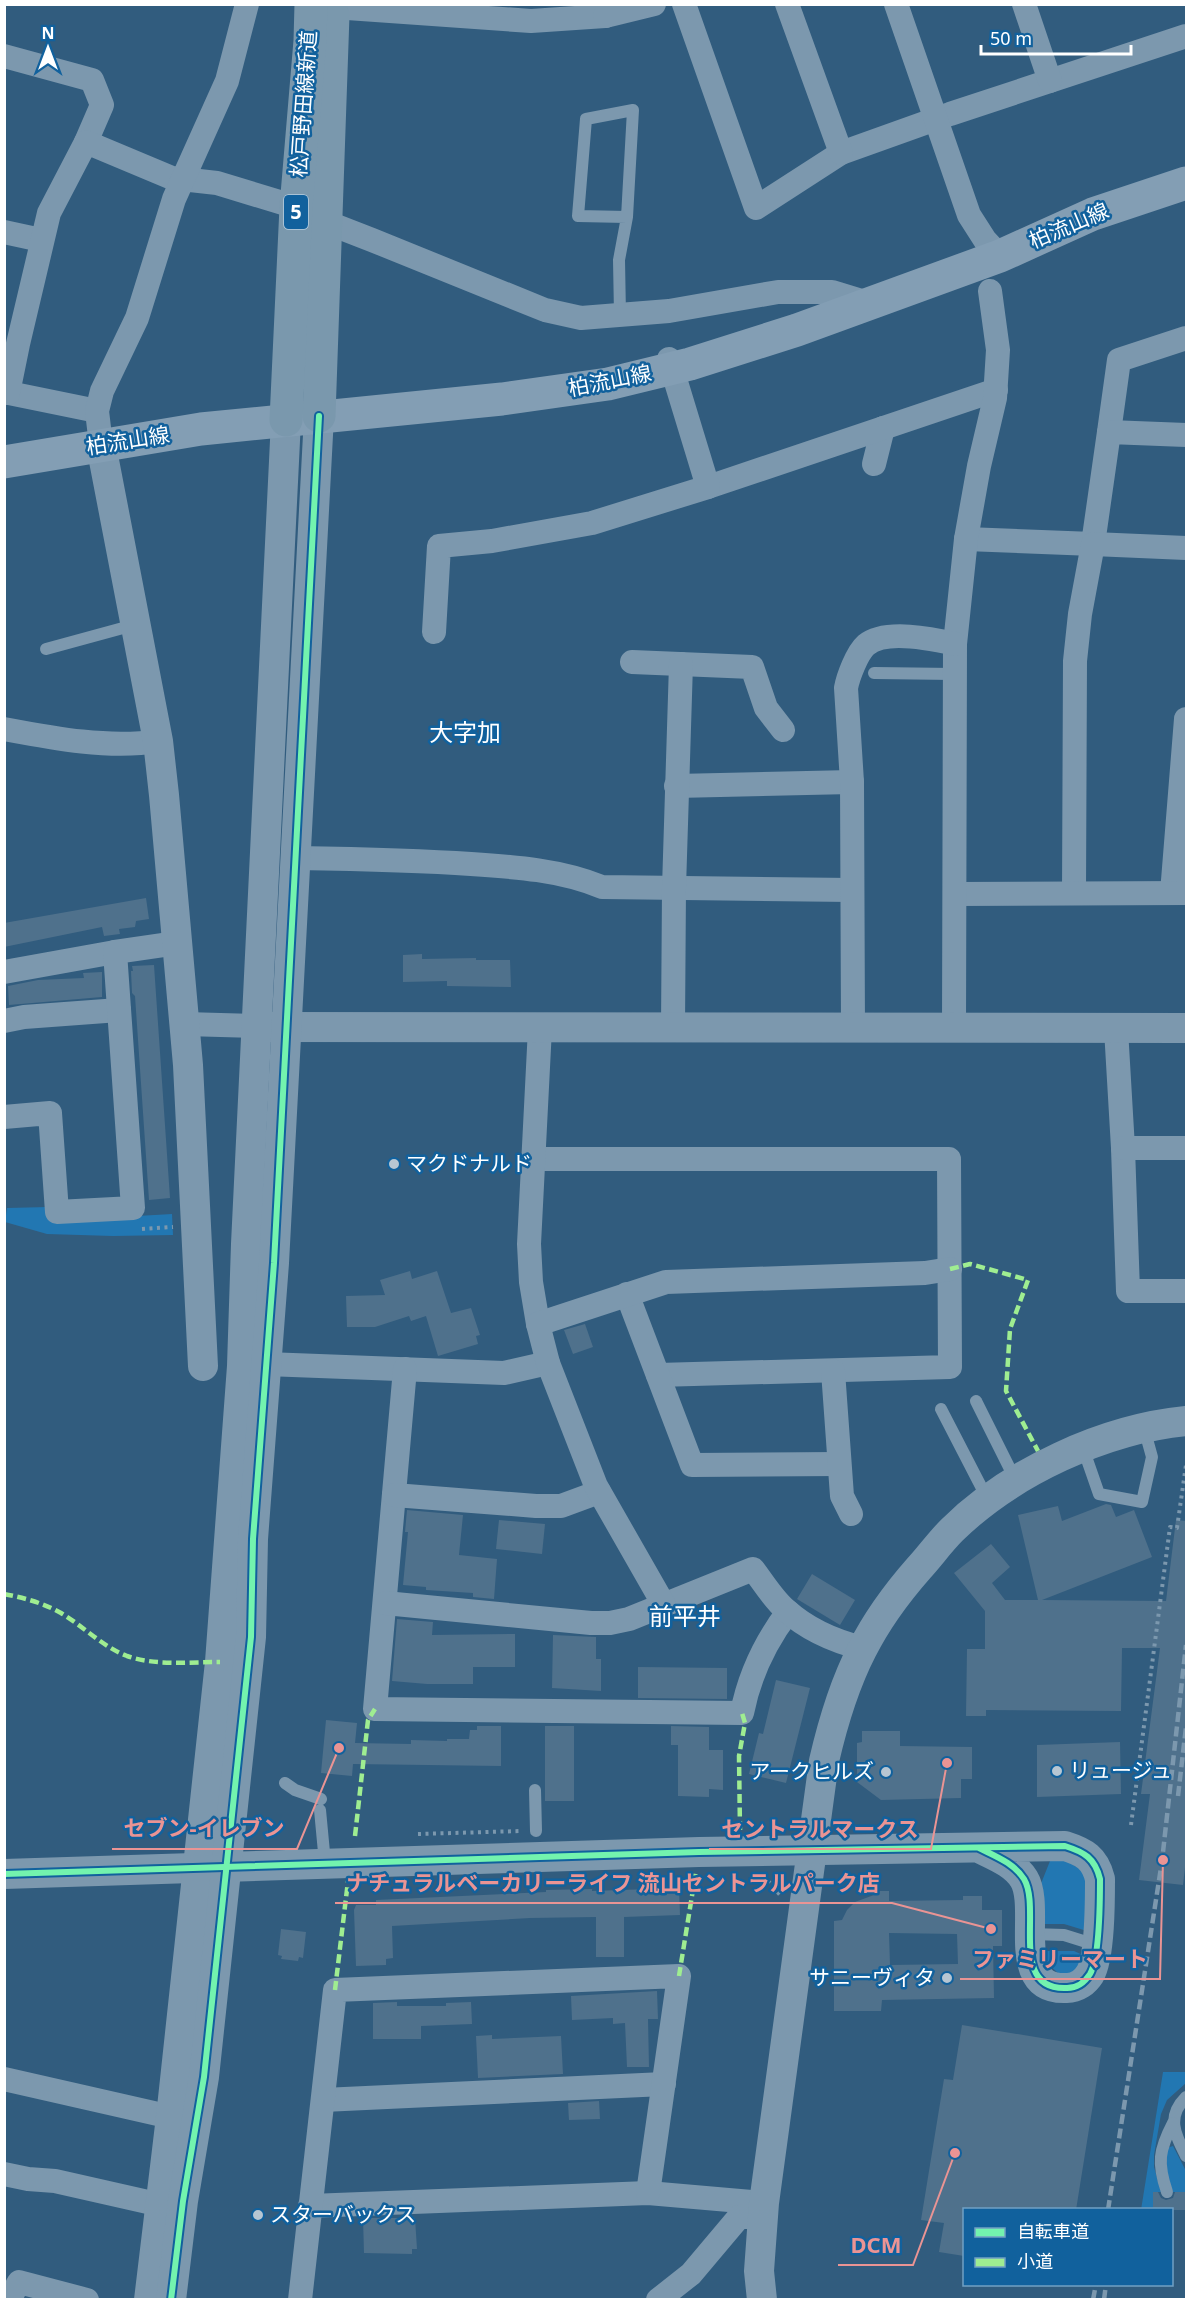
<svg xmlns="http://www.w3.org/2000/svg" width="1191" height="2304" viewBox="0 0 1191 2304" font-family="'Noto Sans','Noto Sans JP',sans-serif">
<style>
.green{fill:#2277b2}
.building{fill:#4f718c;fill-rule:evenodd}
.lines{fill:none;stroke-linecap:round;stroke-linejoin:round}
.path{stroke:#7c98ae;stroke-width:4;stroke-dasharray:3 4.5;stroke-linecap:butt}
.service{stroke:#7c98ae;stroke-width:12}
.minor{stroke:#7c98ae;stroke-width:24}
.tertiary{stroke:#7c98ae;stroke-width:30}
.secondary{stroke:#839eb4;stroke-width:33}
.primary{stroke:#7a98ad;stroke-width:33}
.rail{stroke:#7c98ae;stroke-width:4.5;stroke-dasharray:10 4.5;stroke-linecap:butt}
.quiet{stroke:#9fed91;stroke-width:4.5;stroke-dasharray:9 4.5;stroke-linecap:butt}
.cycleway-casing{stroke:#11619d;stroke-width:10}
.cycleway{stroke:#73f3ae;stroke-width:6}
.poi-dot{fill:#b7c6d2;stroke:#11619d;stroke-width:2}
.labels{text-anchor:middle;stroke-width:5;stroke-linejoin:round;paint-order:stroke}
.shield{fill:#11619d;stroke:#b8d0e2;stroke-width:1.5}
.shield-label{font-size:20px;font-weight:bold;fill:#fff}
.street-label{font-size:21px;fill:#fff;stroke:#11619d}
.poi-label{font-size:21px;fill:#fff;stroke:#11619d;text-anchor:start}
.quarter-label{font-size:24px;fill:#fff;stroke:#11619d}
.leader{fill:none;stroke:#ea9494;stroke-width:2}
.callout-dot{fill:#ea9494;stroke:#11619d;stroke-width:2}
.callout-label{font-size:22px;text-anchor:middle;font-weight:bold;fill:#ea9494;stroke:#11619d;stroke-width:5;stroke-linejoin:round;paint-order:stroke}
</style>
<rect width="100%" height="100%" fill="#315c7e"/>
<g class="green">
<polygon points="48,1207 50,1221 172,1214 173,1235 113,1236 47,1234 5,1222 7,1208"/>
<polygon points="1056,1855 1082,1870 1086,1881 1087,1931 1064,1924 1040,1924 1040,1886 1052,1856"/>
<polygon points="1042,1951 1074,1951 1085,1956 1073,1974 1059,1974 1046,1962"/>
<polygon points="1163,2072 1186,2072 1186,2083 1167,2100 1161,2114 1154,2155 1154,2167 1161,2192 1153,2192 1153,2209 1141,2210"/>
<polygon points="1173,2146 1186,2171 1186,2192 1173,2192 1166,2173 1167,2148"/>
</g>
<g class="building">
<polygon points="146,898 149,919 136,921 135,927 119,929 120,934 104,936 102,927 4,947 4,923"/>
<polygon points="422,954 422,959 476,958 476,960 510,960 511,987 447,986 447,981 403,982 403,955"/>
<polygon points="154,965 170,1198 149,1200 135,996 132,993 131,971 133,971 132,966"/>
<polygon points="102,972 102,997 9,1005 8,986 38,980 84,978 83,973"/>
<polygon points="410,1271 412,1279 437,1271 451,1313 471,1308 480,1335 476,1336 478,1344 438,1356 426,1316 411,1321 409,1316 375,1327 347,1327 346,1296 385,1295 380,1280"/>
<polygon points="585,1324 593,1347 573,1354 564,1330"/>
<polygon points="1106,1504 1111,1505 1116,1517 1134,1510 1152,1557 1042,1600 1166,1601 1176,1520 1186,1521 1186,1859 1183,1885 1139,1880 1150,1794 1141,1794 1160,1648 1122,1648 1121,1711 986,1710 986,1716 966,1716 967,1649 985,1649 985,1611 954,1573 991,1544 1010,1567 992,1583 1005,1600 1038,1600 1018,1515 1058,1506 1062,1521"/>
<polygon points="407,1510 463,1515 459,1555 497,1559 494,1599 473,1597 473,1593 426,1590 426,1587 403,1585 408,1532 405,1532"/>
<polygon points="499,1520 545,1524 542,1554 496,1549"/>
<polygon points="812,1574 855,1600 840,1625 797,1599"/>
<polygon points="397,1619 433,1622 432,1635 515,1634 515,1667 473,1667 473,1684 427,1684 392,1681"/>
<polygon points="553,1635 596,1637 596,1659 601,1659 601,1691 552,1688"/>
<polygon points="638,1667 727,1668 727,1699 638,1698"/>
<polygon points="776,1680 810,1688 786,1783 749,1774 759,1733 763,1734"/>
<polygon points="326,1720 357,1723 355,1743 411,1744 411,1740 447,1741 447,1739 469,1739 470,1730 477,1730 477,1726 501,1726 501,1766 353,1764 352,1776 321,1773"/>
<rect x="545" y="1726" width="29" height="75"/>
<polygon points="671,1726 709,1727 709,1750 723,1750 723,1790 709,1789 709,1797 678,1796 678,1745 671,1745"/>
<polygon points="862,1731 900,1731 900,1746 972,1747 972,1779 961,1779 961,1798 881,1800 857,1782 857,1743 862,1742"/>
<polygon points="1120,1742 1121,1794 1037,1797 1037,1745"/>
<polygon points="679,1888 680,1915 624,1917 624,1957 596,1957 596,1917 530,1918 392,1926 393,1958 386,1959 386,1965 356,1966 354,1910 356,1905 376,1905 376,1900 546,1892 546,1890 592,1889 592,1891"/>
<path d="M874 1891H889V1901L963 1900V1896H982V1910H1002V1946H993L994 1998 882 2000 881 2011H834V1921L842 1920 847 1910 855 1902 874 1895ZM889 1933 957 1934 958 1964 890 1965Z"/>
<polygon points="281,1929 306,1932 303,1958 299,1957 298,1961 281,1959 282,1956 278,1955"/>
<polygon points="657,1991 658,2019 648,2019 649,2067 627,2067 625,2023 613,2024 613,2018 572,2020 571,1996"/>
<polygon points="397,2002 397,2006 446,2006 446,2003 471,2002 472,2024 421,2026 421,2039 373,2039 373,2003"/>
<polygon points="962,2025 1102,2048 1076,2210 964,2210 964,2256 939,2252 944,2223 921,2220 944,2079 953,2080"/>
<polygon points="492,2035 492,2039 561,2036 563,2074 478,2078 476,2036"/>
<polygon points="599,2101 600,2119 569,2120 568,2103"/>
<polygon points="1153,2192 1158,2192 1161,2198 1166,2200 1173,2198 1175,2192 1186,2192 1186,2210 1153,2210"/>
<polygon points="363,2218 415,2218 417,2249 412,2249 412,2254 364,2253"/>
</g>
<g class="lines">
<g class="path">
<polyline points="142,1229 173,1227"/>
<polyline points="1131,1825 1170,1527 1177,1528 1186,1465"/>
<polyline points="418,1834 522,1831"/>
<polyline points="763,1875 781,1896"/>
</g>
<g class="service">
<polyline points="620,315 619,260 627,217 633,110 586,119 578,216 627,217"/>
<polyline points="46,649 134,625"/>
<polyline points="874,673 954,674"/>
<polyline points="976,1401 1016,1481"/>
<polyline points="941,1409 988,1500"/>
<polyline points="1083,1448 1099,1494 1142,1502 1152,1457 1144,1428"/>
<polyline points="285,1783 295,1790 321,1799"/>
<polyline points="535,1790 536,1831"/>
<polyline points="320,1810 325,1863"/>
<polyline points="1031,1934 1064,1935 1096,1945"/>
<path d="M1186 2097C1166 2117 1175 2134 1186 2156"/>
<path d="M1167 2192C1157 2163 1159 2150 1173 2123"/>
</g>
<g class="minor">
<polyline points="684,4 756,208 841,153 950,114 1186,36"/>
<polyline points="787,4 841,153"/>
<polyline points="896,4 969,215 985,240 1000,256"/>
<polyline points="1024,4 1050,81"/>
<polyline points="333,7 531,21 605,16 603,4"/>
<polyline points="605,16 654,4"/>
<polyline points="4,56 92,80 102,105 86,142"/>
<polyline points="326,225 336,226 372,240 545,310 581,318 669,311 778,292 832,292 868,303"/>
<polyline points="4,232 41,240"/>
<polyline points="4,392 97,411"/>
<polyline points="8,393 18,344 49,213 86,142 172,178 217,183 296,207"/>
<polyline points="1109,432 1119,360 1186,338"/>
<polyline points="101,445 97,411 102,391 137,318 174,199 227,81 247,4"/>
<polyline points="874,464 883,428"/>
<polyline points="708,487 996,390"/>
<polyline points="966,539 1093,544 1109,432 1186,435"/>
<polyline points="434,632 439,546 492,541 592,523 708,487 669,359"/>
<polyline points="632,662 752,667 766,708 783,730"/>
<path d="M4 729C52 738 109 749 158 741"/>
<polyline points="676,786 852,782"/>
<path d="M296 858C355 859 413 860 471 864 516 867 561 870 602 887L852 890"/>
<polyline points="1074,893 1075,661 1080,614 1093,544 1186,548"/>
<polyline points="1172,893 1186,719"/>
<polyline points="955,894 1186,893"/>
<polyline points="4,972 115,952"/>
<polyline points="4,1021 24,1017 119,1010"/>
<polyline points="185,1024 257,1026"/>
<polyline points="954,1027 955,644 966,539 979,466 995,398 998,350 990,291"/>
<polyline points="673,1028 674,888 681,664"/>
<path d="M853 1028 852 782 846 688C848 677 857 653 866 645 885 629 933 639 955 644"/>
<polyline points="1116,1029 1123,1148 1128,1291 1186,1291"/>
<polyline points="4,1117 50,1113 57,1212 133,1208 115,952 177,943"/>
<polyline points="1123,1148 1186,1148"/>
<polyline points="533,1159 949,1159 950,1367 658,1375"/>
<polyline points="627,1294 692,1465 839,1464"/>
<polyline points="538,1324 531,1282 529,1244 540,1028"/>
<polyline points="266,1364 504,1373 548,1363"/>
<path d="M405 1369 375 1709 742 1713C749 1677 766 1641 788 1612"/>
<polyline points="833,1371 842,1496 851,1514"/>
<polyline points="394,1495 536,1506 561,1506 599,1492"/>
<path d="M385 1603 591 1623H610L629 1619 753 1569C763 1582 773 1599 786 1610 808 1630 834 1641 862 1648"/>
<polyline points="664,1605 596,1486 548,1363 538,1324 666,1282 925,1273 950,1269"/>
<polyline points="4,2079 171,2117"/>
<polyline points="323,2100 664,2084"/>
<polyline points="4,2174 28,2179 55,2181 161,2205"/>
<polyline points="310,2206 648,2193 764,2203"/>
<polyline points="9,2300 19,2282 87,2300"/>
<polyline points="300,2300 335,1990 679,1976 648,2193"/>
<polyline points="658,2300 691,2274 739,2217 763,2217"/>
</g>
<g class="tertiary">
<polyline points="101,445 158,741 164,795 188,1065 203,1366"/>
<polyline points="269,1027 1186,1028"/>
<path d="M4 1874 699 1852 1065 1846C1084 1852 1095 1858 1100 1879 1100 1900 1100 1957 1090 1974 1085 1982 1077 1988 1067 1988 1008 1991 1042 1909 1024 1879 1014 1863 995 1856 979 1848"/>
<polyline points="149,2300 171,2117 220,1662 242,1366 246,1244 286,420"/>
<polyline points="171,2300 183,2201 204,2077 251,1637 253,1539 274,1263 319,416"/>
<path d="M762 2300 759 2271 764 2203 824 1761C833 1722 844 1685 862 1650 877 1620 897 1593 919 1568 930 1556 940 1542 952 1530 1011 1472 1104 1429 1186 1421"/>
</g>
<polyline class="secondary" points="4,462 201,429 502,399 608,384 690,364 797,330 1000,256 1093,214 1186,183"/>
<g class="primary">
<polyline points="319,416 333,15"/>
<polyline points="286,420 296,207 310,41 311,4"/>
</g>
<g class="rail">
<polyline points="1178,1796 1186,1727"/>
<polyline points="1108,2210 1162,1861 1186,1645"/>
<polyline points="1093,2300 1096,2284"/>
<polyline points="1104,2300 1106,2284"/>
</g>
<g class="quiet">
<polyline points="950,1269 970,1264 1028,1280 1010,1329 1006,1391 1038,1451"/>
<path d="M4 1594C25 1598 43 1603 61 1613 83 1626 103 1647 127 1656 156 1666 189 1662 220 1662"/>
<polyline points="740,1830 739,1756 745,1723 742,1713"/>
<polyline points="355,1836 368,1720 375,1709"/>
<polyline points="679,1976 696,1871"/>
<polyline points="335,1990 348,1881"/>
</g>
<defs>
<g id="cycleway">
<path d="M4 1874 699 1852 1065 1846C1084 1852 1095 1858 1100 1879 1100 1900 1100 1957 1090 1974 1085 1982 1077 1988 1067 1988 1008 1991 1042 1909 1024 1879 1014 1863 995 1856 979 1848"/>
<polyline points="171,2300 183,2201 204,2077 251,1637 253,1539 274,1263 319,416"/>
</g>
</defs>
<use href="#cycleway" class="cycleway-casing"/>
<use href="#cycleway" class="cycleway"/>
</g>
<g class="poi-dot">
<circle cx="394" cy="1164" r="6"/>
<circle cx="1057" cy="1771" r="6"/>
<circle cx="886" cy="1772" r="6"/>
<circle cx="947" cy="1978" r="6"/>
<circle cx="258" cy="2215" r="6"/>
</g>
<g class="labels">
<rect class="shield" x="284" y="195" width="24" height="34" rx="4.5"/>
<g class="shield-label">
<text x="296" y="219">5</text>
</g>
<g class="street-label">
<text transform="translate(304 104) rotate(-86)" y="7">松戸野田線新道</text>
<text transform="translate(1069 226) rotate(-23)" y="7">柏流山線</text>
<text transform="translate(610 381) rotate(-11)" y="7">柏流山線</text>
<text transform="translate(128 441) rotate(-9)" y="7">柏流山線</text>
</g>
<g class="poi-label">
<text x="406" y="1171">マクドナルド</text>
<text x="1069" y="1778">リュージュ</text>
<text x="874" y="1779" text-anchor="end">アークヒルズ</text>
<text x="935" y="1985" text-anchor="end">サニーヴィタ</text>
<text x="270" y="2222">スターバックス</text>
</g>
<g class="quarter-label">
<text x="465" y="741">大字加</text>
<text x="685" y="1625">前平井</text>
</g>
</g>
<path class="leader" d="M339 1748L297 1849H112M947 1763L931 1849H709M991 1929L892 1903H335M1163 1860L1160 1979H960M955 2153L913 2265H838"/>
<g class="callout-dot">
<circle cx="339" cy="1748" r="6"/>
<circle cx="947" cy="1763" r="6"/>
<circle cx="991" cy="1929" r="6"/>
<circle cx="1163" cy="1860" r="6"/>
<circle cx="955" cy="2153" r="6"/>
</g>
<g class="callout-label">
<text x="204" y="1836">セブン-イレブン</text>
<text x="820" y="1837">セントラルマークス</text>
<text x="613" y="1891">ナチュラルベーカリーライフ 流山セントラルパーク店</text>
<text x="1060" y="1967">ファミリーマート</text>
<text x="876" y="2253">DCM</text>
</g>
<rect width="1191" height="2304" fill="none" stroke="#ffffff" stroke-width="12"/>
<rect x="963" y="2208" width="210" height="78" fill="#11619d" stroke="#70a0c4" stroke-width="1.5"/>
<rect x="975" y="2228" width="30" height="9" fill="#73f3ae" stroke="#70a0c4" stroke-width="1.5"/>
<text x="1017" y="2238" font-size="18" fill="#ffffff">自転車道</text>
<rect x="975" y="2258" width="30" height="9" fill="#9fed91" stroke="#70a0c4" stroke-width="1.5"/>
<text x="1017" y="2268" font-size="18" fill="#ffffff">小道</text>
<g transform="translate(48 48)" stroke="#11619d" stroke-width="4.5" paint-order="stroke">
<path d="M0-4.5L10 22L0 15L-10 22Z" fill="#ffffff"/>
<text y="-9" font-size="16" font-weight="bold" text-anchor="middle" fill="#ffffff">N</text>
</g>
<path d="M981 45v9h150v-9" fill="none" stroke="#ffffff" stroke-width="3"/>
<text x="990" y="45" font-size="18" fill="#ffffff" stroke="#11619d" stroke-width="4.5" paint-order="stroke">50 m</text>
</svg>
